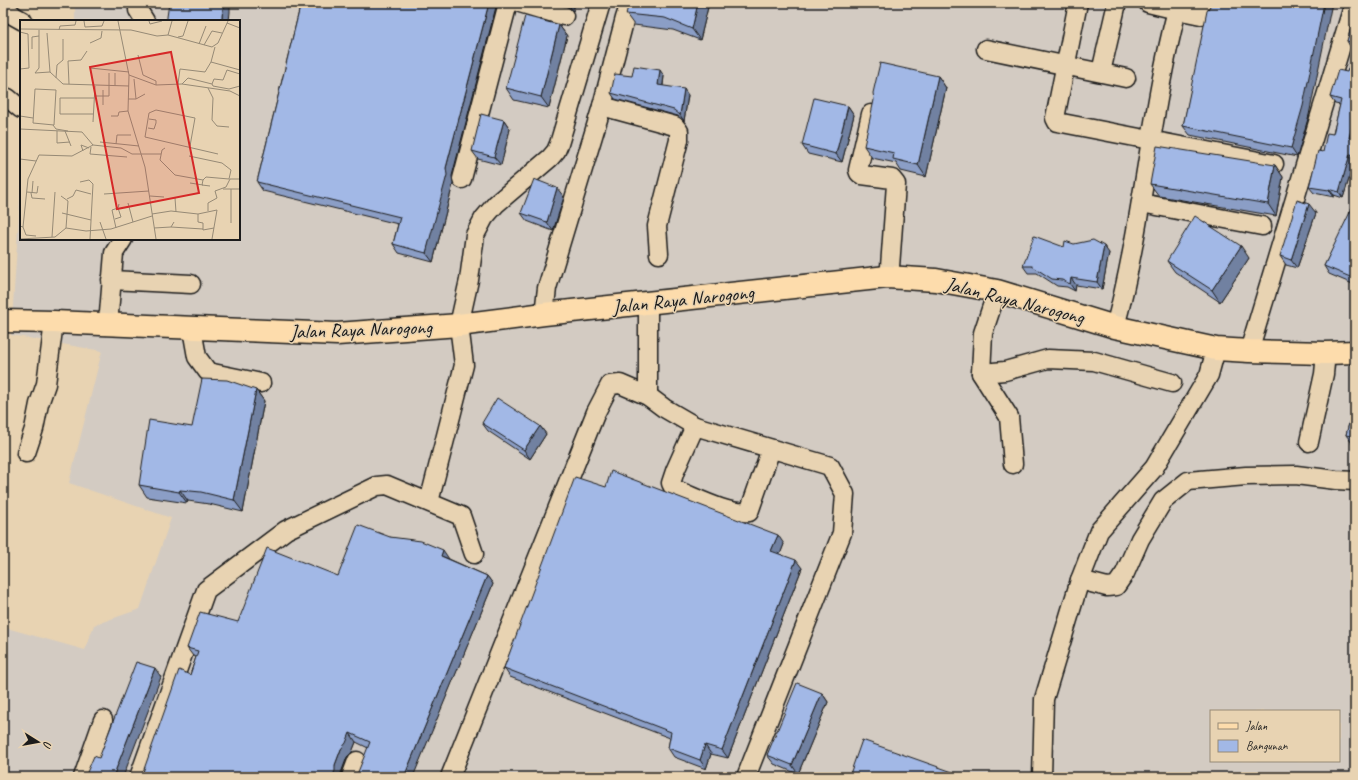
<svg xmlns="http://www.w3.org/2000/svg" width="1358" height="780" viewBox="0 0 1358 780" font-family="Caveat,sans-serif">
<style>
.built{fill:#d3cbc2;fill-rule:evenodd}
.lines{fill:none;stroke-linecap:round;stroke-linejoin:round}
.minor-casing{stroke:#1c1c1c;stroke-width:21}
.major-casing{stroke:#1c1c1c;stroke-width:25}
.minor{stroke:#e8d3b2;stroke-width:18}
.major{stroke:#fddcac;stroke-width:22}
.wall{fill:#8b9ec6;stroke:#1c1c1c}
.shaded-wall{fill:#7181a1;stroke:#1c1c1c}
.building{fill:#a2b8e6;stroke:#1c1c1c}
.labels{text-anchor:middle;stroke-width:3;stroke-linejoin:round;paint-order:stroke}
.street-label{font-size:20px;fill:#1c1c1c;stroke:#e8d3b2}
.inset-road{fill:none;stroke:#968a76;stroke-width:1}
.view{fill:#d62828;fill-opacity:0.15;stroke:#d62828;stroke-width:2}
.inset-edge{fill:none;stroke:#1c1c1c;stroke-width:2}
</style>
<rect width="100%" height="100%" fill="#e8d3b2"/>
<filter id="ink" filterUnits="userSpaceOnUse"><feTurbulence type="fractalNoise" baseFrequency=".025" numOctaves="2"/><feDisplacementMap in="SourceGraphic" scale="8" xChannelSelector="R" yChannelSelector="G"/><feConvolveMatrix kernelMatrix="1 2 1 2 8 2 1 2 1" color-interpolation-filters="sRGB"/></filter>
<g filter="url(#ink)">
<path class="built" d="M75 3H1355V777H3V627L85 650 94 625 140 609 171 518 69 483 102 351 11 335 21 185V239H239V21H75ZM1211 711H1339V761H1211Z"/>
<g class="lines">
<defs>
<g id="minor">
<polyline points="6,3 7,9 14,16 23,21"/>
<polyline points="138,3 138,10 145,21"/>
<polyline points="520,3 564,16"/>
<polyline points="1078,3 1055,118 1057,122 1274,164"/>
<polyline points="1148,3 1177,10"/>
<polyline points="986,49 1126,78"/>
<polyline points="1101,72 1117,3"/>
<polyline points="3,98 8,98 21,109"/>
<polyline points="602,106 675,126 679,131 679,140 657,226 659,254"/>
<polyline points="871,114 858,170 859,173 862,175 892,179 896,184 890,267 887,277"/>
<polyline points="462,179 508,3"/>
<polyline points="1141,203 1262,226"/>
<polyline points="111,280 191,284"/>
<polyline points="997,291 983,333 981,373 1009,417 1013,464"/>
<polyline points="544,314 547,288 602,106 625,18 630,3"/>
<polyline points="105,324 109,313 114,253 123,239"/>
<path d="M1115 327C1143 223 1150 114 1177 10L1201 15 1206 12 1208 3"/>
<polyline points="192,329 197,357 208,372 261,383"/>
<polyline points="1249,351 1354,3"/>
<polyline points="981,373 1005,371 1048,359 1094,361 1172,383"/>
<polyline points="648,396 648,303"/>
<path d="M695 426 675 471 671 483 674 489C695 497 727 515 749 512L771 449"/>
<polyline points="1309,442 1324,374 1326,353"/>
<polyline points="26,453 34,429 39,404 46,384 54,322"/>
<polyline points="429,502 464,365 459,325 469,280 475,235 484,218 496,204 550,158 556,151 559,144 601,3"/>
<polyline points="1080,580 1107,587 1116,586 1125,573 1140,539 1163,501 1188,481 1246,476 1296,475 1336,480 1355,481"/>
<polyline points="83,777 103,720"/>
<polyline points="139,777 206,590 286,530 377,486 387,485 461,516 474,554"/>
<polyline points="351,777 357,761"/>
<polyline points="450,777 596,412 610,385 620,384 648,396 664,408 695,426 830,466 845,494 842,533 746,777"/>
<polyline points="1042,777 1044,699 1080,580 1099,531 1154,468 1209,375 1216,349"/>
</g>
<polyline id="major" points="3,321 54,322 337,334 459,325 544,314 887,277 936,280 997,291 1115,327 1216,349 1249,351 1326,353 1355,352"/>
</defs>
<use href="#minor" class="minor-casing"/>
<use href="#major" class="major-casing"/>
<use href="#minor" class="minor"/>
<use href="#major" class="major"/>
</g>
<g class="wall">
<polygon points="301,3 497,3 452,176 453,184 433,262 399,253 393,244 398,224 263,191 257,182"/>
<polygon points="557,3 575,3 573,11 567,6"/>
<polygon points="709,3 700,40 673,30 634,25 626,14"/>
<polygon points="1210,6 1309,115 1297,157 1190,135 1183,126"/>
<polygon points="1355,15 1355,160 1343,198 1334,195 1334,197 1314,193 1309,187 1323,152 1333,134 1340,105 1335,104 1330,97 1347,72 1355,49 1351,48 1347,41"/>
<polygon points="559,25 567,36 549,108 514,100 506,88"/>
<polygon points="632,76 664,76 663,86 688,95 684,121 678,116 615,99 611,93"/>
<polygon points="938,76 946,88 926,177 901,171 896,163 872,158 864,146"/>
<polygon points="848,106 854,115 842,162 808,154 802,145"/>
<polygon points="504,120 510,129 501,165 478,159 472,151"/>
<polygon points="1275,165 1283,177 1276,216 1159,196 1150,184"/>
<polygon points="564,197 553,231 527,221 521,213"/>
<polygon points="1355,206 1355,285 1329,274 1324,266"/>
<polygon points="1316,213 1297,268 1286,265 1280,256"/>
<polygon points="1064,247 1109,253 1102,289 1076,285 1075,291 1067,287 1057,286 1037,273 1028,273 1023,266"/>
<polygon points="1249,258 1220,302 1175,272 1167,261"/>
<polygon points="256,390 264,401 243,512 209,504 188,501 187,503 147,497 139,485 192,427"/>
<polygon points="1355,400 1355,447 1346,435"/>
<polygon points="482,423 540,426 546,434 530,459 488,431"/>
<polygon points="390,537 449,559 487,576 493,584 415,771 356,742 352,752 347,757 341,773 341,777 138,777 140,776 143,772 190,675 196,657 193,656 187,648 238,622 338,576"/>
<polygon points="784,544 780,554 802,568 728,758 711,754 706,769 674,757 668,748 670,738 510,677 504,668"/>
<polygon points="822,693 828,702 798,774 774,764 767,755"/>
</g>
<g class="shaded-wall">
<polygon points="224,3 230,3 230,12 229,21 222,21 222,16"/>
<polygon points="489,3 497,3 452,176 453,184 433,262 426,253 446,168"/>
<polygon points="567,3 575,3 573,11"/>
<polygon points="698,3 709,3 700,40 692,29"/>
<polygon points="1324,3 1332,3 1309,115 1297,157 1291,148"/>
<polygon points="559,25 567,36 549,108 541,97"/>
<polygon points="660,70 664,76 662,91 658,85"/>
<polygon points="938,76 946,88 926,177 918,165"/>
<polygon points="684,89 688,95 684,121 680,115"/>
<polygon points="848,106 854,115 842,162 836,154"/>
<polygon points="1355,113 1355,138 1354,144 1349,138"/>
<polygon points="504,120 510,129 501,165 494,157"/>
<polygon points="1350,154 1355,160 1343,198 1339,192"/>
<polygon points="1275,165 1283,177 1276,216 1268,204"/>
<polygon points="557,188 564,197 553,231 547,222"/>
<polygon points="1329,189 1334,195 1334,197 1329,190"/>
<polygon points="1309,204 1316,213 1297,268 1291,260"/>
<polygon points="1104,246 1109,253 1102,289 1097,282"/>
<polygon points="1241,246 1249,258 1220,302 1212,290"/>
<polygon points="1071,278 1076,285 1075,291 1070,284"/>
<polygon points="256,390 264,401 243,512 234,500"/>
<polygon points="540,426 546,434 530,459 524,450"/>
<polygon points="180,490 188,501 187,503 179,492"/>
<polygon points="778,535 784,544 778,560 771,551"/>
<polygon points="443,550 449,559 441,556"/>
<polygon points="796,560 802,568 728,758 722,750"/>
<polygon points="487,576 493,584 413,777 404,777"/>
<polygon points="155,668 161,677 123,777 113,777"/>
<polygon points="822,693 828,702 798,774 792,765"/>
<polygon points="350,733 356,742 352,752 347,757 341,773 341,777 332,777 335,765 341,749"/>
<polygon points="705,745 711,754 706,769 700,760"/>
</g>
<g class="building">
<polygon points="169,3 224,3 222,16 222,21 167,21 167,17"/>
<polygon points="301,3 489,3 446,168 447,175 426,253 393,244 400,217 257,182"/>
<polygon points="629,3 698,3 692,29 665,18 626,14"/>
<polygon points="1211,3 1324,3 1303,106 1291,148 1183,126 1207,11 1210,6"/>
<polygon points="1355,15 1355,43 1347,41"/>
<polygon points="525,16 559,25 541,97 506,88"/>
<polygon points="1355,49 1355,113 1349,138 1355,139 1355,155 1350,154 1339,192 1329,189 1329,190 1309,187 1318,151 1323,152 1327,133 1333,134 1341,100 1330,97 1338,70 1347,72"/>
<polygon points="880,63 938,76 918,165 893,159 894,153 864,146 874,100 873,93"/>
<polygon points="634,66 660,70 658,85 684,89 680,115 674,110 611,93 615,74 632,76"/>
<polygon points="814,98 848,106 836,154 802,145"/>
<polygon points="481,114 504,120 494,157 472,151"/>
<polygon points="1157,146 1275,165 1268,204 1150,184"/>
<polygon points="534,179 557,188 547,222 521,213"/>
<polygon points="1297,200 1309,204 1291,260 1280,256"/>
<polygon points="1353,206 1355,206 1355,235 1353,238 1355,239 1355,279 1324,266"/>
<polygon points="1195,216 1241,246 1212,290 1167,261"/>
<polygon points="1034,236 1064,247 1065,241 1074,244 1093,240 1104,246 1097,282 1071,278 1070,284 1062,280 1052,279 1032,266 1023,266"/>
<polygon points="202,379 227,380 256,390 234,500 201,492 180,490 179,492 139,485 149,420 192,427"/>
<polygon points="497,398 540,426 524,450 482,423"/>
<polygon points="1355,400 1355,437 1346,435"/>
<polygon points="611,471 778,535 771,551 796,560 722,750 705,745 700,760 668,748 671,732 504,668 575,477 606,487"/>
<polygon points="358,525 390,537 421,541 443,550 441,556 487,576 404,777 356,777 370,742 350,733 346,743 341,749 335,765 335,771 332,777 138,777 140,776 143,772 179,670 190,675 198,651 187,648 200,612 238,622 267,548 338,576"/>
<polygon points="136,662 155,668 113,777 85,777 94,756 99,758"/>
<polygon points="797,683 822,693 792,765 767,755"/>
<polygon points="862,740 961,775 961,777 849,777"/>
<polygon points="790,773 799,777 789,777"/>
</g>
</g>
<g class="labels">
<g class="street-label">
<text transform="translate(683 299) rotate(-6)" y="7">Jalan Raya Narogong</text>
<text transform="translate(1015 300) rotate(14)" y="7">Jalan Raya Narogong</text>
<text transform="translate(361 329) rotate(-2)" y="7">Jalan Raya Narogong</text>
</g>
</g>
<g transform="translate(20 20)">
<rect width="220" height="220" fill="#e8d3b2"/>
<path class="inset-road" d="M64 1 65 7 82 6 84 1M98 1 109 55 108 91 125 147 136 219M129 1 130 4 142 1M207 3 220 8M0 9 111 10 137 16 148 15 192 27 198 23 208 1M19 10V48L15 53 30 52 43 64 109 66M39 10 40 6 55 5 56 1M0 12 8 14 9 48 0 49M27 13 30 52M148 15 152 1M158 17 163 16 168 1M70 23 81 18 82 11M179 24 186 6M184 25 192 11 202 13M195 27 191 42 220 50M12 29V17L19 16M118 35 123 55 136 61V65M70 48 109 52M95 53V66M109 55 136 65 162 64 210 71 220 76M36 58 37 45 43 40V19M114 59 116 79M49 64 48 41 61 40 67 31M158 64 160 49 185 52 191 42M162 64 168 58 192 64 194 59 203 60 207 50 220 54M192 64 193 66 209 69 220 66M188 68 193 78 192 100 197 106 209 107M15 69 36 70 34 105 13 103ZM74 76H89V53M108 79H116L125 74M83 85V70M73 94H40V78H74M0 96 13 98M91 96H98L99 92 108 91M73 102 75 66M33 105 36 109 48 111M128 108 134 109 136 103V100L129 99M0 109 62 112 73 125 101 128 112 134H141M37 111V123L50 122M45 111 51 126M80 122 119 126M96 124 97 115H111M170 126 175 98 136 90 129 93 125 117 198 134M71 127 70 134 107 137M145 128 142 130 140 140 155 155 183 160 186 157 209 159 211 150 202 143 169 136M63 131 61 125 69 128M0 139 16 141M183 160 182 165 190 166M60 162 69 160 73 164 70 219M170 163 183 165M203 169H220M211 169V203M7 172 17 173 18 166M11 173 12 178 25 179M12 173 13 161M84 174 129 171M41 176 48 181 46 208M130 176 144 177M155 178 156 192M47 179 53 176 56 170 71 174M108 183 113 202M188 191V183L197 178 195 171 206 167 210 159H220M42 193 71 200M132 194 151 191 178 194 197 190 192 219M178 194V202L183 203V210L194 208M95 199 101 197 98 188M80 202 86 219M0 206 3 207 8 159 19 135 52 136 73 125M3 207 6 215 16 216M151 207 183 209M96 208 92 190 98 188 99 184M134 208 151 207 154 202M32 217 35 172M0 219 35 217 46 208 66 211 91 209 132 196"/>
<path class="view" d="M151 32 179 173 97 189 70 47Z"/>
<rect width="220" height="220" class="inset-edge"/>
</g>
<rect width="1358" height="780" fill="none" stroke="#e8d3b2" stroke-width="16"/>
<rect x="8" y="8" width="1342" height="764" fill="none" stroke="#1c1c1c" stroke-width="1.5" filter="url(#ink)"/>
<rect x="1210" y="710" width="130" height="52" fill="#e8d3b2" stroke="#968a76"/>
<rect x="1218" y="723" width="20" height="6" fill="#fddcac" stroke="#968a76"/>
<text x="1246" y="730" font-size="12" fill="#1c1c1c">Jalan</text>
<rect x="1218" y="740" width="20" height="12" fill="#a2b8e6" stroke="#968a76"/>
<text x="1246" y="750" font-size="12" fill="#1c1c1c">Bangunan</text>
<g transform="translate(38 742) rotate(101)" stroke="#e8d3b2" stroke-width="3" paint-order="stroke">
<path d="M0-3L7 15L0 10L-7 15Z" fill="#1c1c1c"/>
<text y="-6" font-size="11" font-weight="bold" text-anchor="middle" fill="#1c1c1c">U</text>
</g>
</svg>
